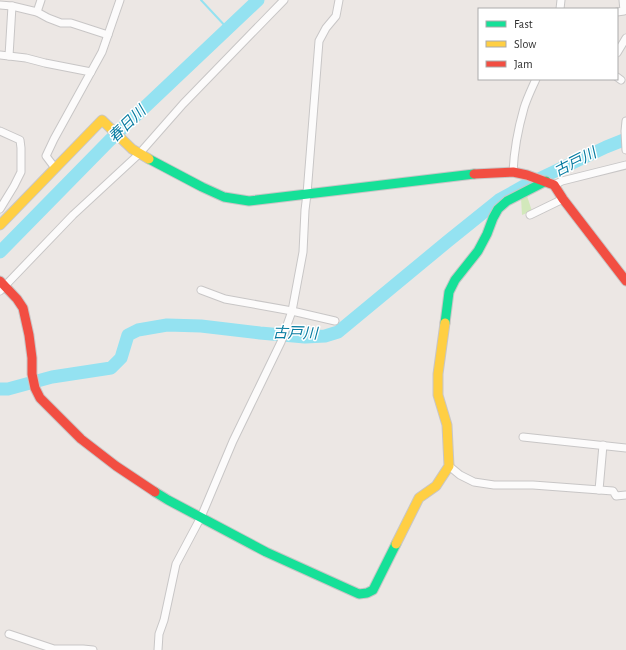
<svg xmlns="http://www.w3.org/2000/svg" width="626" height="650" viewBox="0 0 626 650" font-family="'Alegreya Sans','Noto Sans JP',sans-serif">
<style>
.green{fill:#d2e8bb}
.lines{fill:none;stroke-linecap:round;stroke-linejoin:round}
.stream{stroke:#94e2f1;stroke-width:2}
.river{stroke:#94e2f1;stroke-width:13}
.street-casing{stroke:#c8c6c6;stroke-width:9}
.fast-casing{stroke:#c8c6c6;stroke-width:11}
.slow-casing{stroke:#c8c6c6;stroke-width:11}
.jam-casing{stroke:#c8c6c6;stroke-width:11}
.street{stroke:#fcfbfb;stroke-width:7}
.fast{stroke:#16e098;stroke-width:9}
.slow{stroke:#ffcf43;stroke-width:9}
.jam{stroke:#f24e42;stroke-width:9}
.labels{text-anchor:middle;stroke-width:3;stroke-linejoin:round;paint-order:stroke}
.water-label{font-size:15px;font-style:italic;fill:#077ca1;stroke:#fff}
</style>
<rect width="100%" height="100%" fill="#ece7e4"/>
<polygon class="green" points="527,196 532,211 522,215 521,198"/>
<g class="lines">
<polyline class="stream" points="201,0 228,29"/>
<g class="river">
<polyline points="0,252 109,141 258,0"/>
<polyline points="0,389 8,389 52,377 111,368 121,358 128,335 138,330 167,325 201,326 260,333 305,337 325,336 338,332 448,241 499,200 524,186 606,147 626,139"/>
</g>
<defs>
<g id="street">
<polyline points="0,5 12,6 37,12 48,18 61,23 71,23 108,35"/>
<polyline points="560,9 561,0"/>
<polyline points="37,12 41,0"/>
<polyline points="617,12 624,11 623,0"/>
<polyline points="617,53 626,38"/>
<polyline points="0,55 26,58 45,63 91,72"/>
<polyline points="9,56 12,6"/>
<polyline points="617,77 621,80"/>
<polyline points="626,121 625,131 626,150"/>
<polyline points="0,131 20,140 21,148 21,172 14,186 0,209"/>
<polyline points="55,168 46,156 54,139 102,52 120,0"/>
<path d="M513 172C514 151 518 129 524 108 527 98 532 88 536 79"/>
<polyline points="554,185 562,181 626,165"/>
<polyline points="530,215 563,199"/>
<polyline points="201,290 225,299 292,311 335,321"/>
<polyline points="0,291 73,215 139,154 183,104 284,0"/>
<polyline points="523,437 626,448"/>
<polyline points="449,466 460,475 474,482 494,485 533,485 613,491 616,496 626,495"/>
<polyline points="599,490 603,445"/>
<polyline points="9,634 54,649 83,649 93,650"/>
<polyline points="158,650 159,634 164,620 176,564 201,517 233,441 281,342 292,311 303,252 305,210 307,194 319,41 326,28 336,16 339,0"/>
</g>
<g id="fast">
<polyline points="149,159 202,187 224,197 249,201 474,174"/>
<polyline points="445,323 449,292 455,280 478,251 487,234 493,218 498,209 507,201 546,181"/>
<polyline points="155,492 168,500 266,552 359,594 367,593 373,590 396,544"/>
</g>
<g id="slow">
<polyline points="0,225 102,120 132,149 149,159"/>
<polyline points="396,544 419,498 436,486 449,466 447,425 438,395 438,374 445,323"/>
</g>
<g id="jam">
<polyline points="474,174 513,172 527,175 554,185 563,199 626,281"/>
<polyline points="0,281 17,299 23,308 29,335 32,358 32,374 35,388 40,398 81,439 116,466 155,492"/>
</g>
</defs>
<use href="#street" class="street-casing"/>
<use href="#fast" class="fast-casing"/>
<use href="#slow" class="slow-casing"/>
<use href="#jam" class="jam-casing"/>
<use href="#street" class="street"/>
<use href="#fast" class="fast"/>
<use href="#slow" class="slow"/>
<use href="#jam" class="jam"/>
</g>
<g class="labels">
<g class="water-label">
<text transform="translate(127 124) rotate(-44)" y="5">春日川</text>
<text transform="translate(575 162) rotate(-27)" y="5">古戸川</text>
<text transform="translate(295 333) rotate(1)" y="5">古戸川</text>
</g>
</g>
<rect x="478" y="8" width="140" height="72" fill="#ffffff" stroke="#ababab"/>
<rect x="486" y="21" width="20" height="6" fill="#16e098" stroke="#ababab"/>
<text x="514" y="28" font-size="12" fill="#2e2e2e">Fast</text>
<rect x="486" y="41" width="20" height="6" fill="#ffcf43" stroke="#ababab"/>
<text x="514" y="48" font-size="12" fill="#2e2e2e">Slow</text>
<rect x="486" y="61" width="20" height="6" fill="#f24e42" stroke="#ababab"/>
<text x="514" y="68" font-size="12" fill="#2e2e2e">Jam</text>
</svg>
